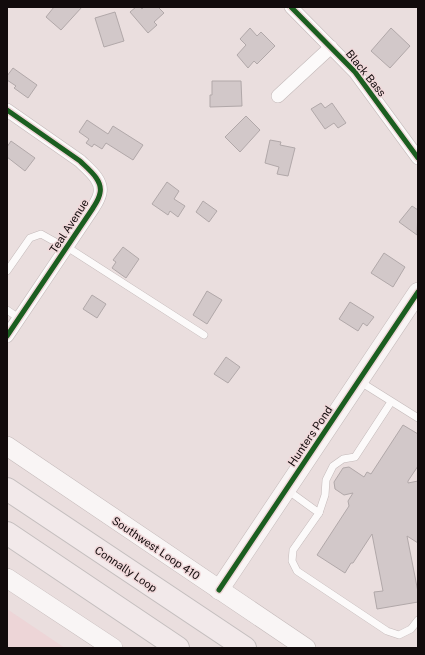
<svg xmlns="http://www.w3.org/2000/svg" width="425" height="655" viewBox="0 0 425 655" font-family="'Public Sans',sans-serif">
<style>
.built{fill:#edd5d7}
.building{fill:#d2c8c9;stroke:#b1a8a9}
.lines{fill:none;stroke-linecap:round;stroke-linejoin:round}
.lane-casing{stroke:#c4baba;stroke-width:8}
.street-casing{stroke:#c4baba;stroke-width:14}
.secondary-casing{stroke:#c4baba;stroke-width:20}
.highway-casing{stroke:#c4bebe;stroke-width:24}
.lane{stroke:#fcfafa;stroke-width:7}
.street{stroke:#fcfafa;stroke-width:13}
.secondary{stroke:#f9f5f5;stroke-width:19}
.highway{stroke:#f2e9ea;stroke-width:22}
.cycleway-casing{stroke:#f0d8da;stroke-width:8}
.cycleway{stroke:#1b5e20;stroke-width:5}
.labels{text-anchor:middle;stroke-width:3;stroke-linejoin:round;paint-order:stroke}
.street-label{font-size:11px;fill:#120b0c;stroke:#f0d8da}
</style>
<rect width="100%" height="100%" fill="#eadede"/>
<polygon class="built" points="7,609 65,648 7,648"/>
<g class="building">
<polygon points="54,7 82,7 61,30 46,17"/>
<polygon points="136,7 140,7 142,9 144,7 158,7 164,13 154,22 157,25 148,33 130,12"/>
<polygon points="115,12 124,41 104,47 95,18"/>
<polygon points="250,28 257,36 261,32 275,46 257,64 254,61 248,68 237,55 246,45 240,39"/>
<polygon points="391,28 410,46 390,68 371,51"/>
<polygon points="13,68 37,85 28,98 14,88 16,86 7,80 7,76"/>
<polygon points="212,81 241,81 242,106 210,107 210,95 212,95"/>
<polygon points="321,103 325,108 332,103 346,123 338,128 334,123 325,129 311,109"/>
<polygon points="246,116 260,130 240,152 225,137"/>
<polygon points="87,120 108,134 113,126 143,145 133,160 106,143 102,149 94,144 92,147 86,143 89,139 79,132"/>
<polygon points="270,140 281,142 280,145 295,148 288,176 277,174 279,167 265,163"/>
<polygon points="11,141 35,158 25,171 7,157 7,147"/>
<polygon points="167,182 179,191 174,199 185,206 178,217 170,211 168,215 152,204"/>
<polygon points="203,201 217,211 209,222 196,212"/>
<polygon points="412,206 418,210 417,235 399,222"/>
<polygon points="123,247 139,259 126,278 112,268 116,262 113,260"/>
<polygon points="384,253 405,267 393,287 371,273"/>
<polygon points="207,291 222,300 207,324 193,315"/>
<polygon points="92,295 106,304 97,318 83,309"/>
<polygon points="350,302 374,317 367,326 363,323 358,331 339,319"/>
<polygon points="226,357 240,367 228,383 214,374"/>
<polygon points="403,425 418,434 418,466 408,481 408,483 418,481 418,543 407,536 418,592 418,602 377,609 374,592 383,591 372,534 353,563 351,563 345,573 317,555 349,506 348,501 353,493 344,495 335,489 334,482 343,468 349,467 364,477 367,472 371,474"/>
</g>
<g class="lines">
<defs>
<g id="lane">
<polyline points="67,247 204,335"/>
<polyline points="7,271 30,238 41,234 66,248"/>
<polyline points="7,310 19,318"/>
<polyline points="359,381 418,418"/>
<polyline points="286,489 319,513 293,550 292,561 297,571 387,631 399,635 411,629 418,620"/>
<polyline points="319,513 325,495 326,480 333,466 343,459 355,457 391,402"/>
</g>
<g id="street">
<polyline points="291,7 355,72 418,158"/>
<polyline points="278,96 331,47"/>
<path d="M7 110 80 161C88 169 103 180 100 193 99 199 96 203 93 208L7 336"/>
</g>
<g id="secondary">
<polyline points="7,446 306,648"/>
<polyline points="7,578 113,648"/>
<polyline points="219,590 418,292"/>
</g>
<g id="highway">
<polyline points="7,489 245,648"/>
<polyline points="7,533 178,648"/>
</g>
</defs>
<use href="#lane" class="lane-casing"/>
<use href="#street" class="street-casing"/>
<use href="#secondary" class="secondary-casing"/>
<use href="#highway" class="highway-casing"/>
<use href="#lane" class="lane"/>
<use href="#street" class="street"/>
<use href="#secondary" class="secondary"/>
<use href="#highway" class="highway"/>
<defs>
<g id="cycleway">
<polyline points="291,7 355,72 418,158"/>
<path d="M7 110 80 161C88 169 103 180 100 193 99 199 96 203 93 208L7 336"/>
<polyline points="219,590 418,292"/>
</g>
</defs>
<use href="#cycleway" class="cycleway-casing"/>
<use href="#cycleway" class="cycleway"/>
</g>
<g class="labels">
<g class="street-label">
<text transform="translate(366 73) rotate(51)" y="4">Black Bass</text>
<text transform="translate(69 226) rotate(-57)" y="4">Teal Avenue</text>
<text transform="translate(310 436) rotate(-56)" y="4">Hunters Pond</text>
<text transform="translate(156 548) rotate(34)" y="4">Southwest Loop 410</text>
<text transform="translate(126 569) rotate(34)" y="4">Connally Loop</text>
</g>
</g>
<rect width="425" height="655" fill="none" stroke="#120b0c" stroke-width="16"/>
</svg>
